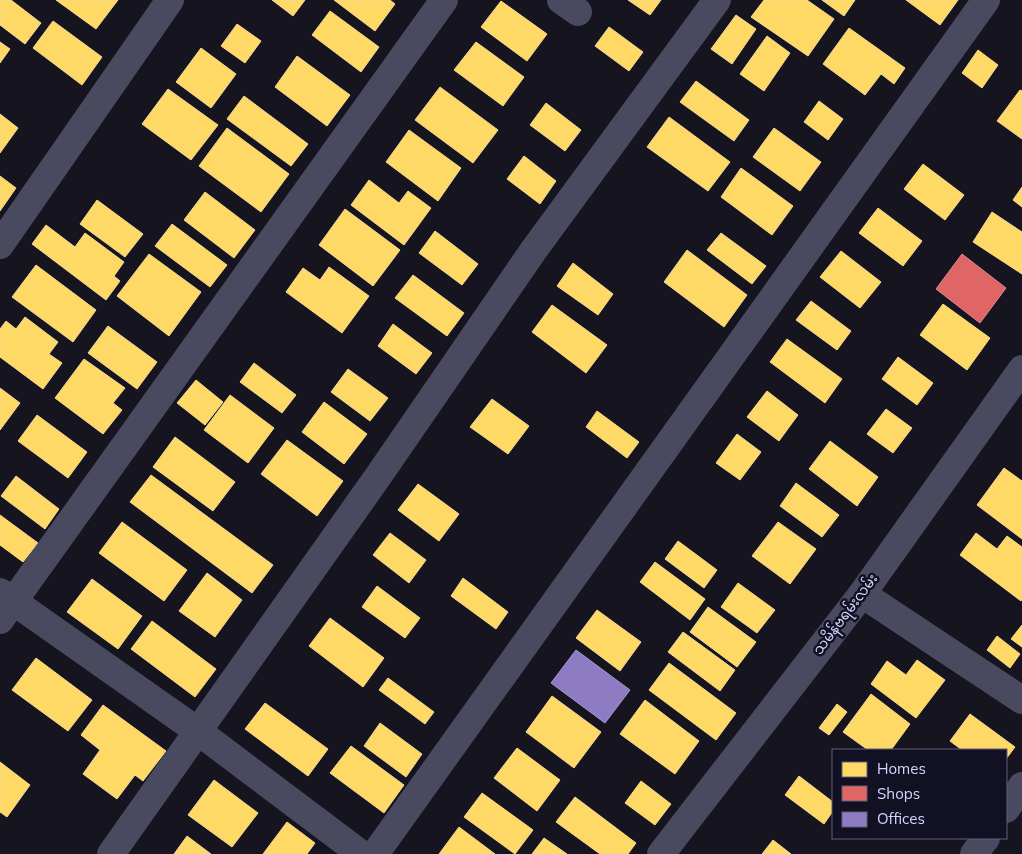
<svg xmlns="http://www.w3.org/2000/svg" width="1022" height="854" viewBox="0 0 1022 854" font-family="Mulish,'Noto Sans Myanmar',sans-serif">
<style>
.homes{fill:#ffd966;stroke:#f3d893}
.shops{fill:#e06666;stroke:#dd8793}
.offices{fill:#8e7cc3;stroke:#a496d4}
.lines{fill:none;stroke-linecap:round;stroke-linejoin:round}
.minor{stroke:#494a5f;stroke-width:28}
.labels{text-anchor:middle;stroke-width:5;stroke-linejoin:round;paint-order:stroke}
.street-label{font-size:14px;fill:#d7d4fd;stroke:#121023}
</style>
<rect width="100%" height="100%" fill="#16141f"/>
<g class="homes">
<polygon points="0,0 11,0 41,23 25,44 0,25"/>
<polygon points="56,0 118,0 96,29"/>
<polygon points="272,0 305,0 293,16"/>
<polygon points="334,0 390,0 395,4 375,31"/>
<polygon points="628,0 661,0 650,15"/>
<polygon points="764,0 807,0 834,19 808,56 751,17"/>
<polygon points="822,0 855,0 844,16"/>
<polygon points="906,0 958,0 940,25"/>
<polygon points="501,1 547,34 527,61 481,27"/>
<polygon points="330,11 379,47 361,72 312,35"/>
<polygon points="736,15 756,29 732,64 711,49"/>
<polygon points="53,21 102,57 82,85 33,48"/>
<polygon points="237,24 261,41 245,63 221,46"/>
<polygon points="609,27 643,52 629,71 595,46"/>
<polygon points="849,28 905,68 894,84 881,74 865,95 823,64"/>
<polygon points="767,36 790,53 764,91 740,74"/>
<polygon points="0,42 10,49 0,63"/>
<polygon points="476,42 524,77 503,106 454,70"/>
<polygon points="201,48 236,74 211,108 176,82"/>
<polygon points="978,50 998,65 982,88 962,73"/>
<polygon points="297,56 350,95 327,126 275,87"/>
<polygon points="696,81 749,120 734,141 680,102"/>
<polygon points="440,87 498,130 473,163 415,120"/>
<polygon points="168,89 218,125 191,160 142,124"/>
<polygon points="1020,90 1022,91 1022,139 997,121"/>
<polygon points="244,96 308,144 291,166 227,119"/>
<polygon points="819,101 843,119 828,140 804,122"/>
<polygon points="546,103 581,130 565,151 530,125"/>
<polygon points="0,114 18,128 0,153"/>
<polygon points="669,117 730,162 708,191 647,147"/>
<polygon points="227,128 289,174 261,212 199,166"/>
<polygon points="774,128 821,162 800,191 753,157"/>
<polygon points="409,130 461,168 438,201 386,162"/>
<polygon points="524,156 556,181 540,204 507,179"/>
<polygon points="923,164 964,195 945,220 904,189"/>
<polygon points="741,168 793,206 772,235 721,197"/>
<polygon points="0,176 16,188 0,211"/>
<polygon points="369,180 399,203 408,191 431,208 404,245 351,205"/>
<polygon points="1022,187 1022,207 1013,200"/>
<polygon points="205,192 255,230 234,258 184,220"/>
<polygon points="97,200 143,234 125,257 80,224"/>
<polygon points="878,208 922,241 903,266 859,233"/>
<polygon points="345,209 400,250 373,286 319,245"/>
<polygon points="992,212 1022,232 1022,274 973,242"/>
<polygon points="172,224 227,265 210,287 155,246"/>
<polygon points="46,225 75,247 85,233 124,262 114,276 120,281 106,300 32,244"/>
<polygon points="435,231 478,264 462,285 419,253"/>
<polygon points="721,233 766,266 752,284 707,250"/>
<polygon points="687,250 747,295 724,327 664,282"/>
<polygon points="841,251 881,282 860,308 820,277"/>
<polygon points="149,254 201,292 169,336 117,296"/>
<polygon points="573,263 613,294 598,315 557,286"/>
<polygon points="36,265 96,310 73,342 12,297"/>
<polygon points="329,267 369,296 342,333 286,292 303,268 320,280"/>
<polygon points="413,275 464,313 447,336 395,298"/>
<polygon points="811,301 851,331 837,350 796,320"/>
<polygon points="943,304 990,338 967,370 920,335"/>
<polygon points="552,305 607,345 586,373 532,332"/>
<polygon points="25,317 58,342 49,354 62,363 43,389 0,357 0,329 6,321 16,329"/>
<polygon points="393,324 432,353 416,374 378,346"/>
<polygon points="108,326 157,362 137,389 88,353"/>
<polygon points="787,339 842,379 825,403 770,362"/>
<polygon points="898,357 933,383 917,405 882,379"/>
<polygon points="84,359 125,388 113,403 122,410 103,434 55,398"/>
<polygon points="254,363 296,395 282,413 240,382"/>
<polygon points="348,369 388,398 370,421 331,392"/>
<polygon points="196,380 223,402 205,425 177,403"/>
<polygon points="0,388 20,403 0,430"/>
<polygon points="767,391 798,415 779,441 747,417"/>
<polygon points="230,395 274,428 248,463 204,430"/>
<polygon points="492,399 529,426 508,454 470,427"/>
<polygon points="324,402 367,434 344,464 302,432"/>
<polygon points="886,409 912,428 893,453 867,434"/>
<polygon points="597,411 639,442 627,458 586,427"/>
<polygon points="37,415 87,452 68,478 18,441"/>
<polygon points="737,434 761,452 740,480 716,463"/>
<polygon points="175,437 235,482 213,511 153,467"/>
<polygon points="287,440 343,481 317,516 261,474"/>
<polygon points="830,441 878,477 857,506 809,469"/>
<polygon points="1004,468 1022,481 1022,539 977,505"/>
<polygon points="151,475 273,565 252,593 130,502"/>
<polygon points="16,476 59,509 45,529 1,496"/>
<polygon points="796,483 839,515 822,537 780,506"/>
<polygon points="418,484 459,514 439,541 398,510"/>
<polygon points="0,515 38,543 23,562 0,545"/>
<polygon points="122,522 187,570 164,601 99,553"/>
<polygon points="778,522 816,549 790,584 752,556"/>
<polygon points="390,533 426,560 409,583 373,555"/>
<polygon points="976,533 997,549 1007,536 1022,547 1022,599 1021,601 960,555"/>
<polygon points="678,541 717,570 704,588 665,559"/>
<polygon points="655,562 705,599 690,620 640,582"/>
<polygon points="207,573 242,600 215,637 179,611"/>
<polygon points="463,578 508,612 496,629 451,596"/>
<polygon points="92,579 142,616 118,649 67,612"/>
<polygon points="738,583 775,610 757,633 721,607"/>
<polygon points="377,586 420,618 405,638 362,607"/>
<polygon points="708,607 756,642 737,667 690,632"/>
<polygon points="597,610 641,642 620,671 576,638"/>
<polygon points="330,618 384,658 363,687 309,646"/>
<polygon points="152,621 216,669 195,697 131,649"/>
<polygon points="1022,625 1022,647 1011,639"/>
<polygon points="683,632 735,670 720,691 668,652"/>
<polygon points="997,636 1020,654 1010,668 987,650"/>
<polygon points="36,658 92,700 68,731 12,690"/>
<polygon points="917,660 945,680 916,718 871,684 887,661 906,675"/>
<polygon points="669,663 736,713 716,740 649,690"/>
<polygon points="388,678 434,712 425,724 379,690"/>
<polygon points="871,694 910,724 891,750 868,750 843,732"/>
<polygon points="552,696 601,732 574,768 526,732"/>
<polygon points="645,700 699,741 675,774 620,734"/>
<polygon points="265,703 328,749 308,776 245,729"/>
<polygon points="837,704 847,712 829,735 819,728"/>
<polygon points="103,705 166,751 143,781 135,775 117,799 83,774 100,750 81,735"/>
<polygon points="970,714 1015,747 1006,759 1006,750 962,750 950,741"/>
<polygon points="380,723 422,754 406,777 364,746"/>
<polygon points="351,746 404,785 384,813 330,773"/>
<polygon points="517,748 560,780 537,811 494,778"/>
<polygon points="0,762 30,785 7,817 0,812"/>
<polygon points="799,776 833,802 833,811 824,824 785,795"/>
<polygon points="214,780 258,813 232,847 188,815"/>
<polygon points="641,781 671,804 655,825 625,803"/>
<polygon points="482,793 533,830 515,854 464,817"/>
<polygon points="575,797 636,843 628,854 600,854 556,822"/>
<polygon points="287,822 315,843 307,854 263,854"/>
<polygon points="459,827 495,854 439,854"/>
<polygon points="187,836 211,854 174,854"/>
<polygon points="544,838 567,854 532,854"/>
<polygon points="773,840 791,854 762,854"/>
</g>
<polygon class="shops" points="962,254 1006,288 980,323 936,289"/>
<polygon class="offices" points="576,650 630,690 605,723 551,683"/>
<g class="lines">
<g class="minor">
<polyline points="561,0 578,12"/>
<polyline points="0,245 170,0"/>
<polyline points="0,592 199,732 361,854"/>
<polyline points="862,594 1022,700"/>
<polyline points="0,620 444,0"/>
<polyline points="1006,809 1022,786"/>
<polyline points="111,854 379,475 533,251 717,0"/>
<polyline points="375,854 986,0"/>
<polyline points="661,854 862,594 1022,369"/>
<polyline points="974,854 986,838"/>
</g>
</g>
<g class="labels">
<g class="street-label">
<text transform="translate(845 614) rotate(-53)" y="5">သမိန်ဗရမ်းလမ်း</text>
</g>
</g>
<rect x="832" y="749" width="175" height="90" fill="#121023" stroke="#615e7a"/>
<rect x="842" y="762" width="25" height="15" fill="#ffd966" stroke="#615e7a"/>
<text x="877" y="774" font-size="15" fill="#d7d4fd">Homes</text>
<rect x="842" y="786" width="25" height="15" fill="#e06666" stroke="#615e7a"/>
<text x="877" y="799" font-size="15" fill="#d7d4fd">Shops</text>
<rect x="842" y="812" width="25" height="15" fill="#8e7cc3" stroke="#615e7a"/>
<text x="877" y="824" font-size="15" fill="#d7d4fd">Offices</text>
</svg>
